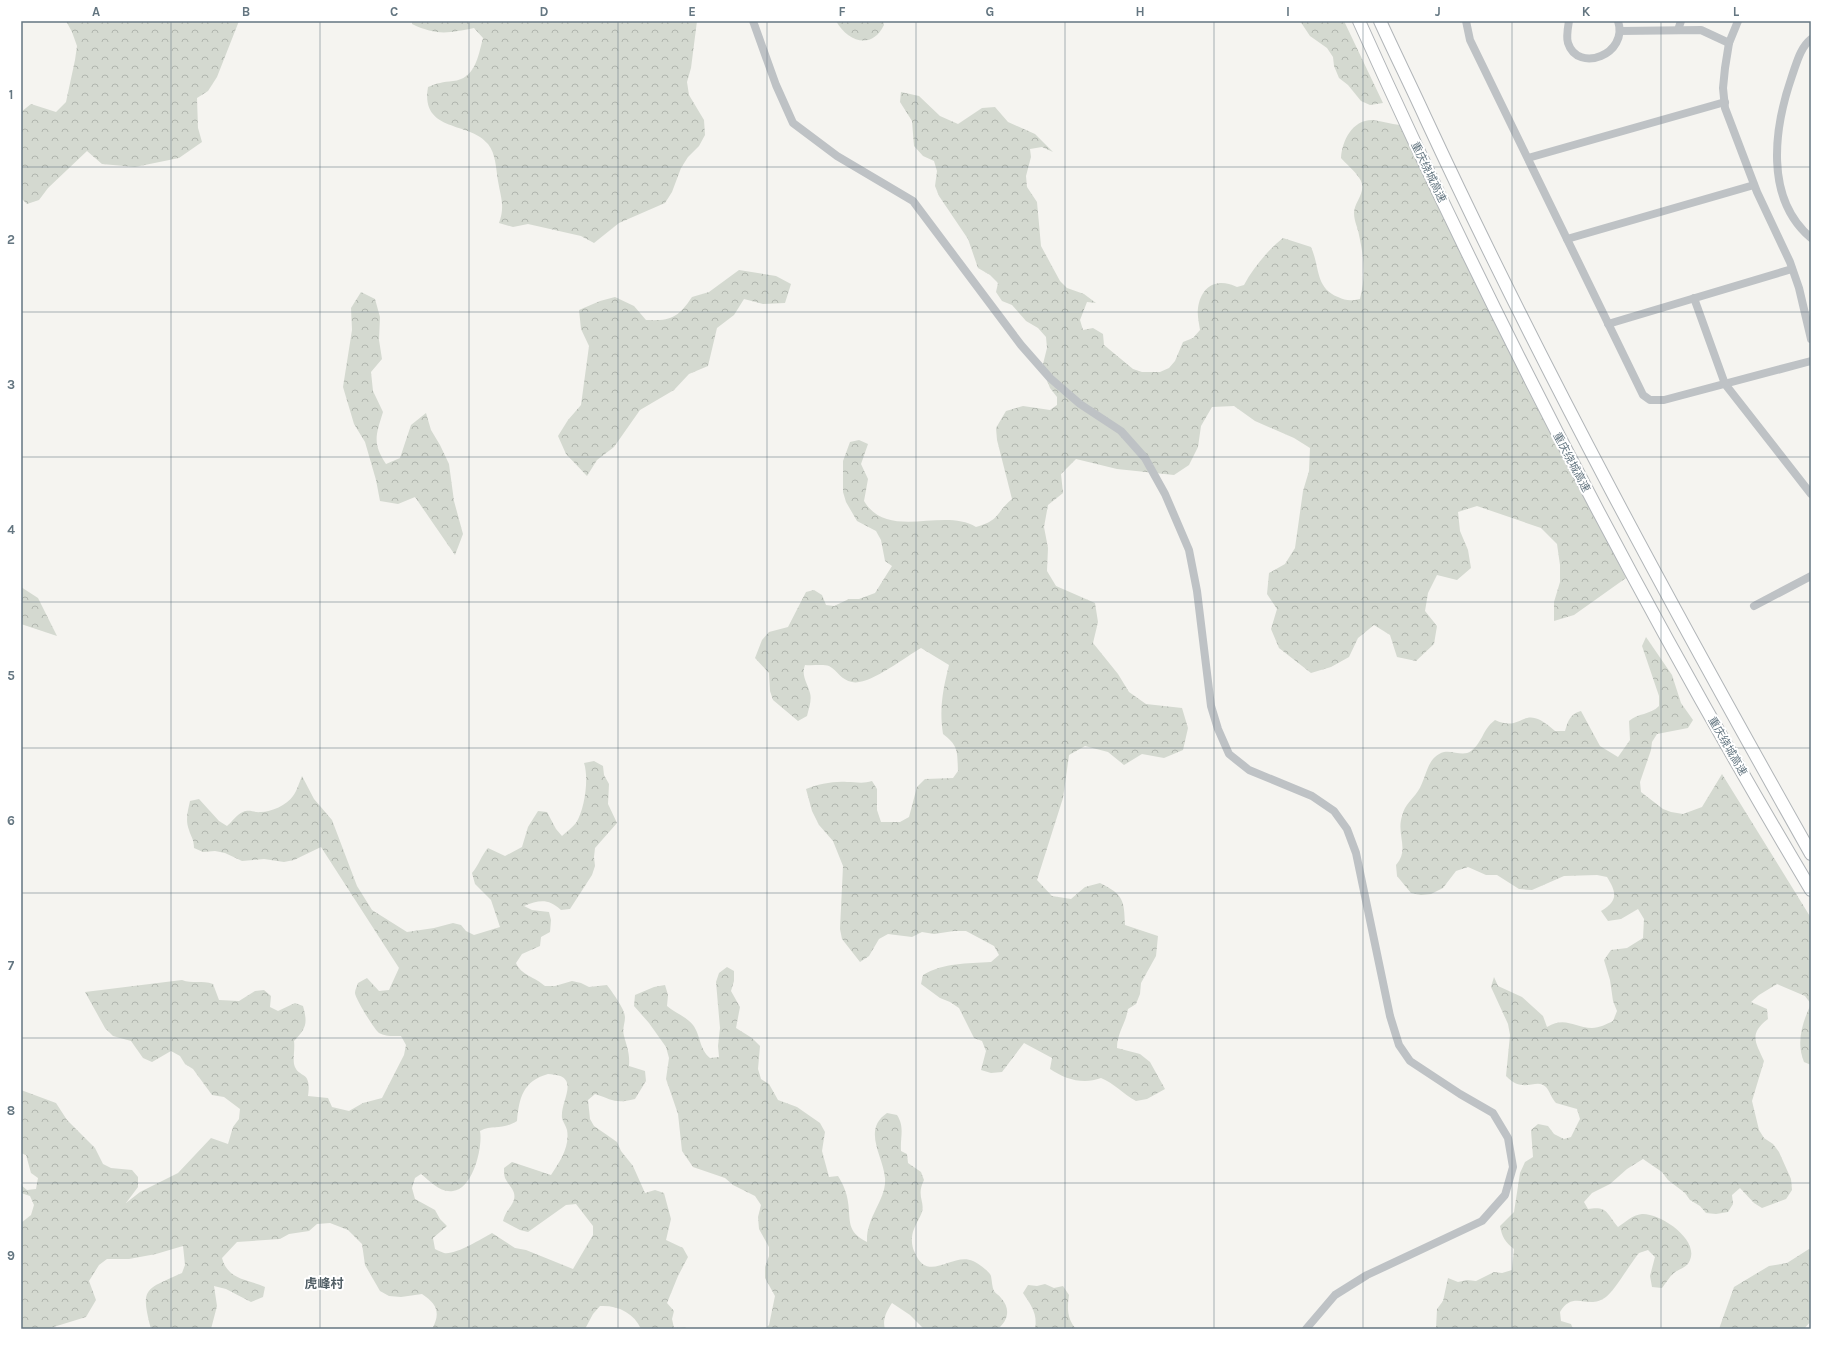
<svg xmlns="http://www.w3.org/2000/svg" width="1832" height="1350" viewBox="0 0 1832 1350" font-family="Karla,'Noto Sans SC',sans-serif">
<style>
.forest{fill:url(#forest-crowns);fill-rule:evenodd}
.lines{fill:none;stroke-linecap:round;stroke-linejoin:round}
.highway-casing{stroke:#b1b5b8;stroke-width:14}
.minor{stroke:#bec2c5;stroke-width:8}
.highway{stroke:#fff;stroke-width:12}
.grid{fill:none;stroke:#647681;stroke-width:1;stroke-opacity:0.55}
.labels{text-anchor:middle;stroke-width:4;stroke-linejoin:round;paint-order:stroke}
.street-label{font-size:11px;fill:#647681;stroke:#fff}
.quarter-label{font-size:13px;font-weight:bold;fill:#525f66;stroke:#fff}
.neatline{fill:none;stroke:#647681;stroke-width:1.5}
.grid-label{font-size:13px;text-anchor:middle;font-weight:bold;fill:#647681}
</style>
<defs>
<pattern id="forest-crowns" width="20" height="18" patternUnits="userSpaceOnUse"><rect width="20" height="18" fill="#d4d9d0"/><path d="M2 6a3 3 0 1 1 6 0M12 15a3 3 0 1 1 6 0" fill="none" stroke="#b0b5ae"/></pattern>
</defs>
<rect width="100%" height="100%" fill="#f5f4f0"/>
<g class="forest">
<polygon points="66,21 239,21 217,77 208,91 197,98 198,128 202,142 179,158 135,167 102,164 87,151 48,188 39,200 27,204 21,198 21,112 31,104 56,112 66,102 75,60 77,46 72,32"/>
<path d="M412 21H697L691 68 687 82 689 95 704 120 705 135 699 146 688 157 681 168 672 192 665 203 619 223 594 243 581 236 528 224 513 227 499 223C505 207 501 198 498 181 496 169 496 154 488 144 470 121 420 133 428 87 437 83 443 82 453 81 475 79 478 57 483 38L474 28C449 33 437 36 412 24Z"/>
<path d="M836 21H883L884 25C872 50 848 42 836 21Z"/>
<polygon points="1300,21 1344,21 1383,103 1370,105 1361,101 1348,85 1339,78 1334,66 1333,57 1327,48 1310,36"/>
<path d="M901 92 919 96 940 116 958 124 982 108 995 107 1008 122 1035 134 1053 152 1042 147 1030 149 1031 157 1026 176 1027 187 1037 202 1041 246 1060 281 1067 288 1084 294 1096 303 1087 302 1080 320 1083 330 1093 328 1103 334 1104 345 1133 369 1142 372H1160L1169 368 1175 361 1183 342 1193 338 1200 330C1199 323 1197 315 1198 308 1201 286 1217 277 1237 287L1244 285C1253 268 1268 250 1283 238L1311 247C1320 267 1315 288 1338 297 1346 301 1351 301 1360 299 1366 276 1364 258 1359 235 1358 228 1354 221 1354 213 1354 203 1364 195 1362 184 1361 176 1346 164 1341 158 1342 141 1352 120 1372 120 1381 121 1391 124 1400 125L1626 578 1574 615 1554 621V602L1560 582V565L1557 544 1541 528 1477 506 1458 512 1460 531 1468 550 1471 568 1457 580 1437 575 1428 593 1425 611 1437 626 1434 644 1416 661 1397 657 1390 635 1374 625 1358 638 1349 657 1331 667 1311 673 1279 648 1271 629 1277 609 1267 594 1269 573 1285 564 1295 548 1303 491 1309 471 1310 448 1294 438 1255 421 1234 406 1212 407 1201 426 1198 447 1189 465 1174 475 1117 469 1076 459 1061 474 1063 493 1048 505 1044 527 1048 548 1047 571 1056 586 1095 603 1098 622 1093 643 1118 674 1129 692 1146 704 1182 708 1188 728 1183 750 1164 758 1142 754 1124 765 1108 752 1085 746 1069 755 1063 798 1037 880 1052 896 1071 899 1085 887 1100 883C1124 895 1124 900 1125 925L1158 936 1156 956 1141 983 1140 994 1136 1004 1128 1009C1126 1023 1117 1033 1117 1048L1140 1054 1150 1062 1165 1089 1147 1099 1136 1101C1123 1094 1114 1083 1101 1078 1083 1085 1065 1079 1050 1069L1052 1058 1024 1043 1002 1072 991 1073 981 1070 986 1051 982 1041 974 1038 959 1008 950 1002 940 998 921 984 923 975C945 962 966 964 991 962L999 955 994 946 966 931H954L934 934 922 932 912 937 888 934 879 939 869 956 860 962 842 939 840 929 843 866 833 841 819 825 812 811 806 789C818 784 834 781 847 782 856 782 863 784 872 781L877 789V810L881 822H900L909 817 917 787 925 779 953 778 958 771C957 752 959 746 943 734 939 709 943 689 949 665L921 648C905 657 869 686 852 682 841 680 838 671 829 666 823 664 812 666 805 665 801 676 807 682 810 693 812 700 809 708 807 716L798 721 773 700 770 691 769 673 755 658 762 640 769 632 788 627 806 592 814 590 822 595 826 605 834 606 849 599H859L875 593 892 566 885 561 881 540 876 531 857 521 846 502 843 492V461L850 442 859 440 868 444 861 464 868 479 864 501C888 541 943 507 976 527 1001 520 995 513 1012 499L997 440 996 428 1006 411 1023 406 1050 410 1057 405V397L1050 388 1042 368 1047 348 1046 337 1038 328 1026 321 1012 305 1002 301 996 292 998 283 990 275 978 268 968 239 939 196 935 186 937 171 934 161 923 156 914 146 912 121 900 102Z"/>
<path d="M739 270 776 276 791 284 785 303 763 304 744 299 734 315 717 328 708 366 689 374 674 390 640 410 614 447 597 460 587 476 566 454 558 436 568 420 581 405 589 346 581 329 579 310 600 301 615 297 634 306 646 320C671 321 678 318 692 297L709 292Z"/>
<path d="M361 292 375 299 380 317 379 340 382 359 371 372 373 391 383 412C376 435 372 443 386 464L400 458 411 425 426 413 431 430 440 445 449 464 454 501 463 534 455 555 415 497 398 504 380 501 376 480 365 442 354 424 343 387 352 330 351 308Z"/>
<polygon points="21,587 38,598 57,636 21,624"/>
<path d="M1646 637 1672 675 1681 703 1693 720 1688 728 1657 734 1652 742 1651 750 1640 782 1641 792 1663 809 1671 812 1683 814 1702 807 1722 774 1811 918V1004L1805 996 1777 984 1759 995 1751 1002 1767 1009 1768 1019C1748 1034 1756 1043 1764 1061L1752 1101 1759 1130 1764 1138 1773 1144 1779 1152 1791 1179 1792 1190 1786 1199 1762 1208 1754 1203 1740 1188 1732 1195 1733 1204 1728 1212 1716 1214 1706 1213 1700 1206 1690 1200 1685 1193 1668 1180 1662 1172 1643 1159 1627 1169 1610 1184 1592 1193 1584 1202 1588 1209C1608 1206 1606 1213 1618 1227 1626 1222 1632 1215 1642 1214 1660 1213 1699 1239 1690 1260 1687 1268 1680 1268 1674 1273 1669 1277 1666 1283 1662 1288L1652 1287 1650 1276 1655 1257 1648 1250 1639 1253C1630 1264 1615 1290 1606 1297 1588 1311 1574 1289 1560 1312L1561 1321 1571 1324 1573 1329H1436L1437 1309 1443 1301 1448 1278 1458 1282 1467 1280 1476 1281 1494 1272 1502 1273 1512 1270 1514 1249C1505 1242 1502 1237 1500 1226L1514 1212 1520 1173 1525 1162 1533 1157 1531 1130 1538 1124 1548 1126 1554 1134 1564 1139 1571 1137 1580 1119 1577 1109 1556 1103C1552 1099 1549 1090 1546 1087 1536 1077 1524 1095 1506 1076L1510 1035 1508 1024 1491 987 1494 977 1498 986 1522 997 1543 1016 1547 1027C1566 1016 1574 1028 1592 1028 1599 1028 1607 1024 1613 1021L1617 1011 1613 1001 1610 980 1604 960 1611 950 1627 948 1643 938 1644 919 1638 909 1621 919 1608 921 1601 911C1618 901 1617 893 1607 877L1597 875 1564 876 1532 890 1519 889 1497 875H1486L1468 867 1456 871 1443 888 1431 894 1421 895 1411 893 1397 876 1396 865C1410 849 1396 835 1402 816 1405 804 1412 800 1418 791 1427 778 1426 757 1444 752 1453 750 1463 757 1471 751 1483 742 1482 730 1495 720 1525 734 1521 700 1555 731H1565C1568 721 1570 714 1581 711L1600 746 1618 757 1630 740 1629 721C1638 713 1650 715 1659 706V696L1642 646Z"/>
<path d="M594 761 603 766 604 775 609 784 608 804 617 823 595 848 594 857 595 866 592 875 570 909 561 910C548 898 539 900 524 906L532 910 549 912 551 920 550 932 541 937 540 946 522 954 516 963C521 975 535 977 545 986H555L572 981 581 983 589 987 607 985C612 992 625 1009 625 1017 625 1024 622 1028 624 1036 627 1047 630 1054 629 1066L645 1071 646 1081 635 1099C615 1104 613 1100 595 1094L588 1100 590 1119 594 1126 617 1142 621 1151 633 1166 645 1193 655 1190 664 1193 671 1219 666 1240 683 1248 688 1257 678 1276 667 1303 674 1311 672 1319 674 1328 685 1327 687 1329H641C634 1313 618 1305 600 1306L593 1314 585 1329H432C441 1313 437 1304 422 1294L401 1297 389 1296 380 1291 365 1265 362 1244 348 1230 330 1223 317 1224 309 1231 289 1234 280 1239 237 1242 222 1258C228 1280 247 1279 265 1287L263 1297 251 1302 226 1289 214 1286 217 1306 211 1329H151C140 1287 145 1290 182 1273L185 1265 183 1246 156 1254 129 1259H107L99 1265 89 1281 96 1300 86 1317 47 1329H21V1223L31 1215 34 1205 30 1196 21 1193V1185L27 1190 36 1189 38 1178 31 1173 26 1155 21 1153V1090L56 1103 67 1120 95 1148 103 1164 111 1168 132 1170 138 1177V1187L126 1203 140 1192 178 1173 211 1138 228 1144 233 1127 239 1119 240 1109 224 1097 212 1095 193 1069 185 1064 180 1056 171 1051 152 1062 143 1058 131 1041 113 1036 105 1028 85 992 182 980C192 984 202 980 213 984L219 1000 239 1001 255 991 264 990 271 996 270 1007 278 1011 295 1003 303 1006C308 1024 306 1028 294 1041 295 1048 293 1057 294 1064 298 1080 312 1068 308 1096L328 1098 332 1107 349 1111 363 1103 382 1098 404 1055 406 1045 401 1036C394 1036 386 1037 379 1033 374 1029 355 998 355 993 355 990 357 986 358 983L367 978 379 991 389 990 399 968 321 847 294 860 284 862 264 859 242 861 225 853 215 851 203 852 194 848C194 839 191 837 189 830 185 820 188 810 190 801L199 799 219 821 227 826C232 822 237 814 243 812 250 809 254 813 261 812 271 812 287 805 293 796 297 791 299 783 302 776L314 799 332 820 357 886 372 910 407 932 434 928 453 923 461 925 466 931 474 935 500 927 491 900 475 884 472 873C479 865 481 856 488 848L505 856 522 847 528 827 538 811 547 812 556 829 562 836C566 832 572 828 576 823 585 809 589 778 584 763ZM548 1074C583 1075 560 1100 562 1118 563 1122 566 1126 567 1130 570 1147 560 1161 551 1175L512 1162 504 1168C504 1171 504 1175 505 1178 509 1187 519 1192 512 1204 508 1211 506 1211 503 1221L520 1230 528 1232 566 1205 576 1204 593 1226V1235L573 1269 526 1250 515 1248 492 1233C481 1239 456 1255 444 1253 441 1252 437 1250 435 1249L433 1238 447 1226 440 1219 435 1210 415 1199 412 1188 415 1178 421 1174C430 1181 440 1193 453 1191 473 1189 483 1147 480 1131 494 1124 501 1131 517 1121 519 1098 523 1081 548 1074Z"/>
<path d="M727 967 734 971V981L731 991 740 1007 736 1028 752 1038 760 1046 758 1069 761 1079 769 1084 778 1100 797 1107 820 1123 825 1132 822 1151 829 1177 838 1176C843 1184 847 1193 848 1202 851 1222 846 1231 867 1242 866 1217 887 1199 885 1178 883 1155 862 1130 887 1113L897 1115C905 1127 900 1137 901 1151L907 1154 908 1163 921 1172 924 1180C916 1196 925 1201 922 1212 920 1218 916 1223 914 1229 911 1236 911 1246 915 1253 928 1284 952 1252 973 1261 978 1263 990 1272 991 1276 992 1281 992 1287 994 1291 996 1294 999 1295 1001 1298 1011 1309 1008 1320 998 1329H924L910 1315 892 1303C887 1311 882 1319 885 1329H765L769 1325 775 1296 765 1278V1267L769 1256V1247L759 1229 758 1217 761 1205 755 1196 733 1185 725 1178 693 1167 682 1151 678 1114 666 1079 669 1058 666 1047 649 1023 634 1006 635 995 654 987 665 985 668 995 667 1006C675 1013 687 1017 693 1025 701 1036 699 1049 710 1058L719 1057 718 1046 720 1028 716 982 719 973Z"/>
<path d="M1811 1004V1065L1804 1062C1796 1043 1802 1023 1811 1004Z"/>
<polygon points="1809,1249 1811,1249 1811,1321 1804,1329 1719,1329 1734,1287 1769,1266 1787,1263"/>
<path d="M1045 1284 1054 1288 1063 1286 1069 1295C1067 1308 1067 1319 1076 1329H1035C1038 1314 1031 1305 1023 1293L1028 1285 1037 1286Z"/>
</g>
<g class="lines">
<defs>
<g id="highway">
<path d="M1359 21C1493 319 1644 610 1811 890"/>
<path d="M1380 21C1395 54 1411 86 1426 119 1543 371 1675 613 1811 854"/>
</g>
</defs>
<use href="#highway" class="highway-casing"/>
<g class="minor">
<polyline points="753,21 776,85 793,123 837,156 913,201 1021,345 1050,378 1080,404 1121,431 1145,458 1165,494 1189,550 1197,591 1211,706 1218,729 1229,754 1249,770 1312,796 1334,811 1347,829 1356,853 1390,1016 1399,1045 1410,1061 1460,1094 1493,1113 1508,1138 1513,1167 1505,1195 1482,1221 1367,1275 1335,1295 1306,1329"/>
<polyline points="1466,21 1470,40 1643,395 1650,400 1664,400 1811,361"/>
<path d="M1569 21C1568 27 1566 37 1568 43 1578 74 1629 54 1618 21"/>
<polyline points="1738,21 1729,43 1725,68 1723,88 1725,108 1757,192 1790,262 1799,288 1811,339"/>
<polyline points="1678,30 1681,21"/>
<polyline points="1620,31 1701,30 1729,43"/>
<path d="M1811 39C1800 48 1797 62 1792 76 1774 128 1764 198 1811 238"/>
<polyline points="1528,158 1725,102"/>
<polyline points="1567,239 1754,185"/>
<polyline points="1694,298 1725,384 1811,494"/>
<polyline points="1608,324 1792,269"/>
<polyline points="1754,606 1811,576"/>
</g>
<use href="#highway" class="highway"/>
</g>
<path class="grid" d="M171 21V1329M320 21V1329M469 21V1329M618 21V1329M767 21V1329M916 21V1329M1065 21V1329M1214 21V1329M1363 21V1329M1512 21V1329M1661 21V1329M21 167H1811M21 312H1811M21 457H1811M21 602H1811M21 748H1811M21 893H1811M21 1038H1811M21 1183H1811"/>
<g class="labels">
<g class="street-label">
<text transform="translate(1429 172) rotate(64)" y="4">重庆绕城高速</text>
<text transform="translate(1572 462) rotate(62)" y="4">重庆绕城高速</text>
<text transform="translate(1728 746) rotate(60)" y="4">重庆绕城高速</text>
</g>
<g class="quarter-label">
<text x="324" y="1288">虎峰村</text>
</g>
</g>
<rect width="1832" height="1350" fill="none" stroke="#ffffff" stroke-width="44"/>
<rect x="22" y="22" width="1788" height="1306" class="neatline"/>
<g class="grid-label">
<text x="96" y="16">A</text>
<text x="246" y="16">B</text>
<text x="394" y="16">C</text>
<text x="544" y="16">D</text>
<text x="692" y="16">E</text>
<text x="842" y="16">F</text>
<text x="990" y="16">G</text>
<text x="1140" y="16">H</text>
<text x="1288" y="16">I</text>
<text x="1438" y="16">J</text>
<text x="1586" y="16">K</text>
<text x="1736" y="16">L</text>
<text x="11" y="99">1</text>
<text x="11" y="244">2</text>
<text x="11" y="389">3</text>
<text x="11" y="534">4</text>
<text x="11" y="680">5</text>
<text x="11" y="825">6</text>
<text x="11" y="970">7</text>
<text x="11" y="1115">8</text>
<text x="11" y="1260">9</text>
</g>
</svg>
